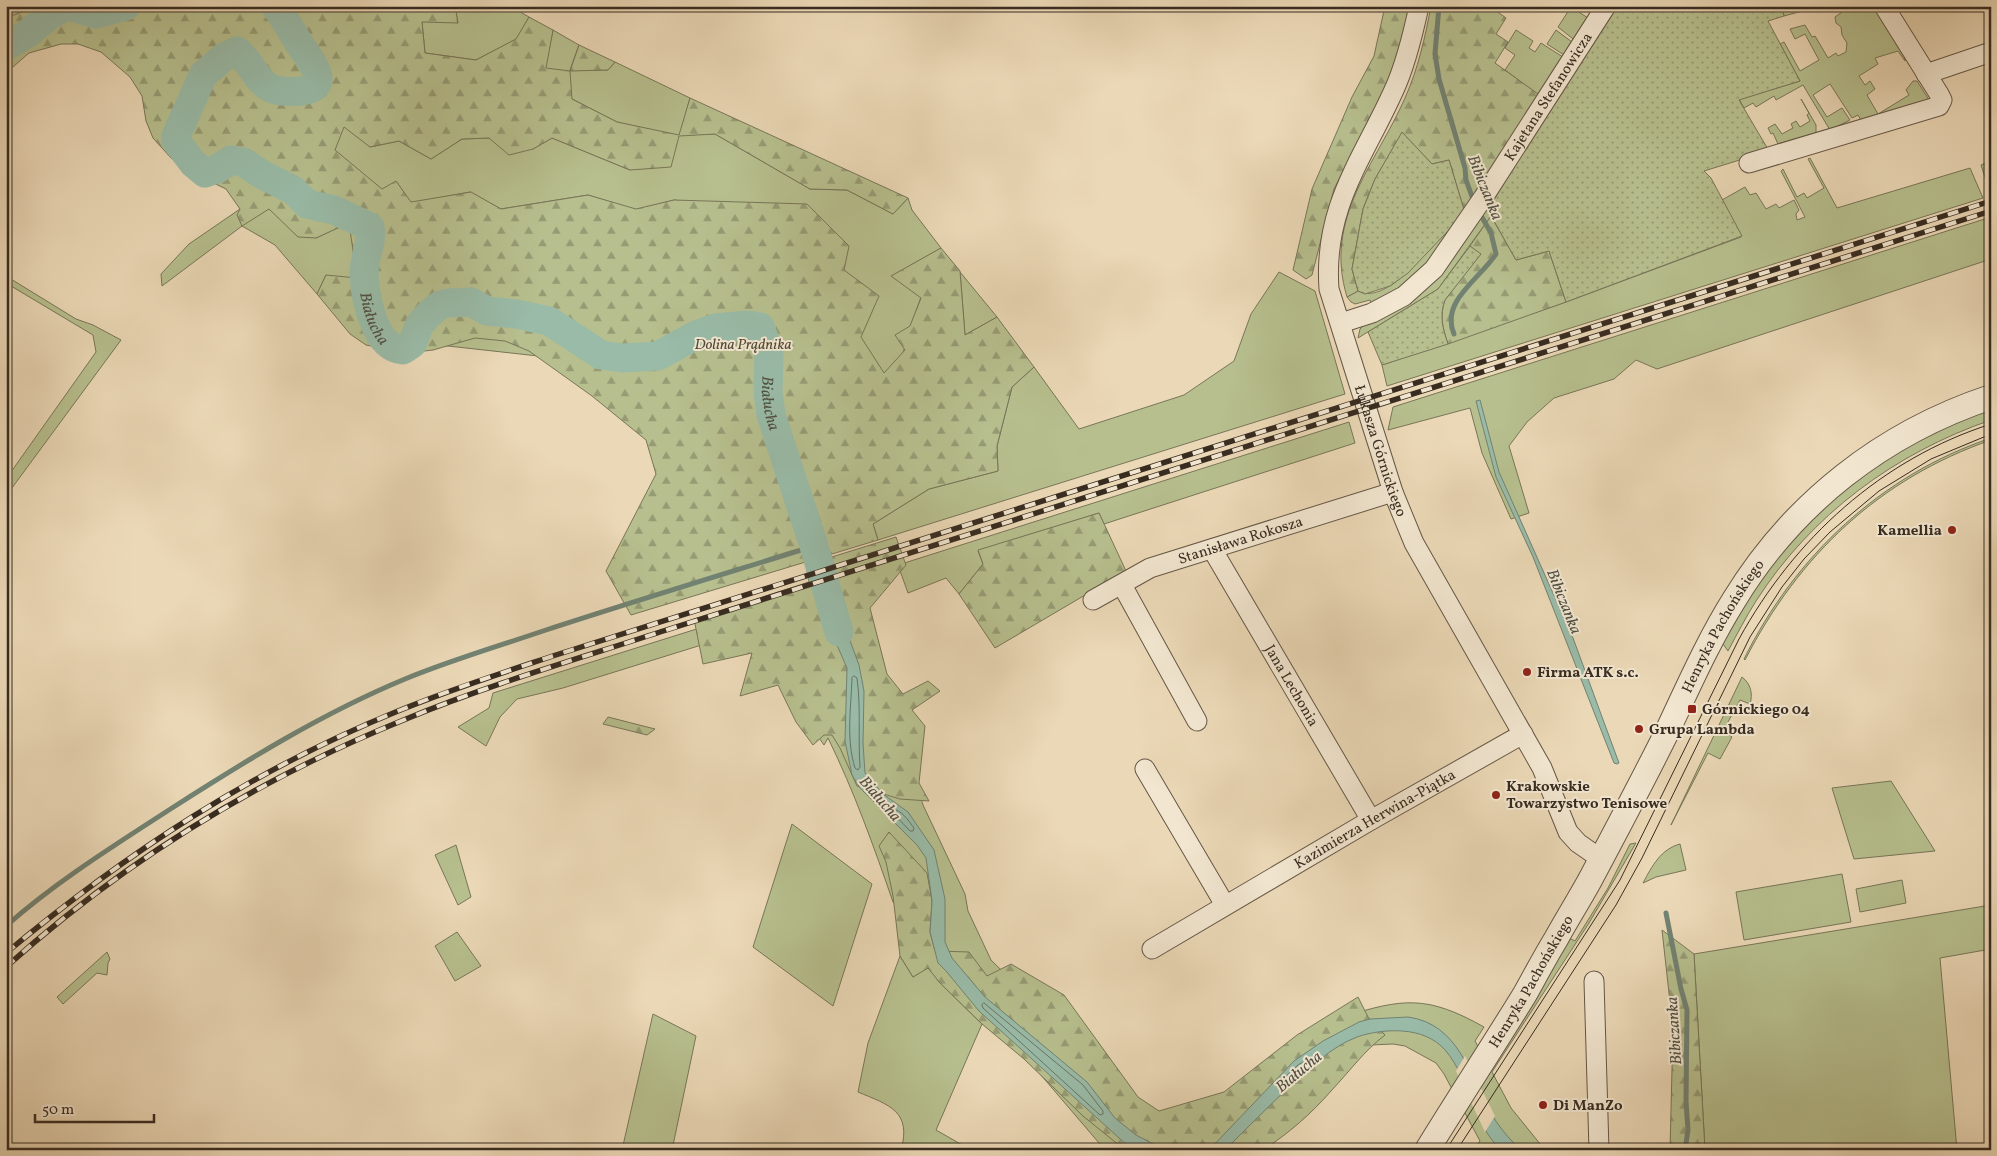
<svg xmlns="http://www.w3.org/2000/svg" width="1997" height="1156" viewBox="0 0 1997 1156" font-family="Vollkorn,serif">
<style>
.green{fill:#b7bf8e;stroke:#787658;fill-rule:evenodd}
.forest{fill:url(#forest-firs);stroke:#787658}
.garden{fill:url(#garden-dots);stroke:#787658}
.water{fill:#99bba8;stroke:#728272}
.pier{fill:#ebd8b6}
.lines{fill:none;stroke-linecap:round;stroke-linejoin:round}
.shore{stroke:#687464;stroke-width:1}
.stream{stroke:#728272;stroke-width:5}
.river{stroke:#99bba8;stroke-width:29}
.minor-casing{stroke:#655746;stroke-width:21}
.tertiary-casing{stroke:#655746;stroke-width:26}
.minor{stroke:#f2e6d0;stroke-width:19}
.tertiary{stroke:#f2e6d0;stroke-width:24}
.tram{stroke:#382c21;stroke-width:1}
.rail-casing{stroke:#382c21;stroke-width:5.5}
.rail{stroke:#f2e6d0;stroke-width:4;stroke-dasharray:11;stroke-linecap:butt}
.poi-dot{fill:#8f2418;stroke:#f2e6d0;stroke-width:2}
.labels{text-anchor:middle;stroke-width:4;stroke-linejoin:round;paint-order:stroke}
.street-label{font-size:15px;fill:#382c21;stroke:#f2e6d0}
.park-label{font-size:15px;font-style:italic;fill:#514937;stroke:#f2e6d0}
.poi-label{font-size:15px;font-weight:bold;fill:#382c21;stroke:#f2e6d0;text-anchor:start}
.water-label{font-size:16px;font-style:italic;fill:#505043;stroke:#f2e6d0}
</style>
<defs>
<pattern id="forest-firs" width="22" height="20" patternUnits="userSpaceOnUse" patternTransform="scale(1.25)"><rect width="22" height="20" fill="#b7bf8e"/><path d="M5 1l3.5 6h-7zM16 11l3.5 6h-7z" fill="#969b74"/></pattern>
<pattern id="garden-dots" width="8" height="8" patternUnits="userSpaceOnUse" patternTransform="scale(1.25)"><rect width="8" height="8" fill="#b7bf8e"/><path d="M2 2h.1M6 6h.1" fill="none" stroke="#969b74" stroke-width="1.8" stroke-linecap="round"/></pattern>
</defs>
<rect width="100%" height="100%" fill="#ebd8b6"/>
<filter id="stains"><feTurbulence type="fractalNoise" baseFrequency=".004" numOctaves="4"/><feColorMatrix values="0 0 0 0 .2 0 0 0 0 .09 0 0 0 0 .02 0 0 0 .5 -.17"/></filter>
<radialGradient id="worn" r=".72"><stop offset=".6" stop-color="#630" stop-opacity="0"/><stop offset="1" stop-color="#630" stop-opacity=".3"/></radialGradient>
<g class="green">
<path d="M6 6H429L458 23 455 6H510L529 17 517 39 476 60 425 53 422 22 370 147 399 141 431 159 462 139 489 138 533 149 552 138 630 170 679 136 617 122 572 99 545 68 553 30 579 45 570 70H608L615 62 690 98 680 135 715 134 810 189 847 190 893 214 908 198 912 210 941 248 892 276 921 297C911 324 905 351 894 377L668 447 538 356 430 344 326 275 317 294 275 245 242 226 162 286 161 274 189 244 240 209H269L316 238 343 225 174 99 103 23 6 58ZM396 181 411 203 470 192 501 209 588 195 636 210 674 200 821 219 398 209Z"/>
<polygon points="1782,6 1821,6 1784,16"/>
<path d="M1855 6H1874C1883 19 1905 46 1905 61L1898 51 1875 58 1878 64 1859 76 1865 85 1870 81 1875 89 1867 95 1878 114 1909 95 1906 90 1913 81H1917L1931 103 1864 125 1858 115 1852 118 1830 84 1813 95 1827 117 1842 108 1850 120 1830 130 1803 85 1776 100 1774 96 1756 107 1753 103 1744 108 1739 99 1800 81 1780 44 1784 42 1800 71 1819 60 1805 34 1795 39 1790 29 1805 25 1812 37 1815 36 1828 58 1836 53 1838 56 1846 52 1847 43 1842 35 1841 27 1836 23 1835 17 1848 8Z"/>
<polygon points="1571,7 1588,18 1577,42 1558,27"/>
<polygon points="1516,30 1533,41 1529,48 1535,52 1541,43 1566,59 1480,194 1537,94 1505,70 1515,55 1505,48"/>
<polygon points="1556,30 1572,42 1564,55 1547,44"/>
<polygon points="1801,99 1816,125 1816,133 1778,144 1773,133 1771,134 1768,128 1775,124 1782,134 1793,128 1791,124 1796,121 1800,127 1810,121 1807,115 1809,113"/>
<polygon points="1810,158 1837,208 1970,168 1983,198 1387,386 1382,365 1566,302 1741,237 1722,200 1745,187 1750,195 1756,193 1766,209 1776,204 1779,208 1794,200 1799,210 1796,214 1797,220 1805,217 1781,171 1783,169 1797,197 1804,193 1807,198 1824,188 1808,159"/>
<polygon points="1485,205 1491,216 1438,289 1358,338 1360,329 1367,322 1397,305"/>
<path d="M1465 213 1426 273 1372 305 1370 300 1355 304 1351 302 1347 297 1358 291C1386 305 1425 253 1443 234 1450 227 1457 220 1465 213Z"/>
<polygon points="1991,217 1991,259 1657,369 1636,360 1614,379 1554,398 1527,422 1509,446 1529,513 1511,519 1482,453 1470,408 1388,430 1393,407"/>
<polygon points="960,272 997,317 965,335"/>
<polygon points="1279,272 1315,291 1345,394 878,540 873,524 929,489 998,471 997,446 1012,387 1034,367 1079,429 1184,395 1234,361 1251,314"/>
<polygon points="6,276 76,319 93,325 121,340 6,496 6,479 96,352 93,335 6,283"/>
<path d="M1991 406V420C1895 453 1811 515 1756 601 1746 617 1737 634 1728 651L1723 644 1724 635 1788 539 1881 458Z"/>
<polygon points="1349,422 1355,443 1104,524 1099,513 978,551 983,564 959,594 946,578 908,593 898,565"/>
<path d="M1991 438V440C1879 479 1799 555 1745 660L1744 659C1795 556 1881 475 1991 438Z"/>
<polygon points="808,594 811,611 563,688 517,699 500,717 486,746 458,727 489,708 493,693"/>
<path d="M1742 677C1751 684 1753 694 1750 704L1740 700 1723 731 1732 737 1720 759 1708 753 1671 825Z"/>
<path d="M791 697 915 780 923 805 965 894 968 911 991 960 1179 1145 1343 1017C1403 998 1427 995 1484 1027L1475 1041 1489 1067 1569 938 1575 941 1608 888 1630 844 1636 843 1589 923 1492 1072 1511 1108 1545 1150H1480L1478 1144 1480 1141 1444 1074 1436 1063 1405 1046 1393 1044 1371 1045 1262 1150H1105L893 902C874 847 854 791 828 738L824 745Z"/>
<polygon points="1891,781 1935,851 1854,859 1832,788"/>
<polygon points="792,824 872,884 833,1006 753,947"/>
<path d="M1680 844 1686 870 1656 877 1643 883C1652 866 1661 849 1680 844Z"/>
<polygon points="456,845 471,897 458,905 435,855"/>
<polygon points="1842,874 1851,922 1744,940 1736,892"/>
<polygon points="1902,880 1906,903 1860,912 1856,889"/>
<polygon points="1991,905 1991,949 1940,958 1957,1150 1705,1150 1694,954"/>
<polygon points="457,932 481,966 455,981 435,946"/>
<polygon points="107,952 110,959 108,963 107,975 97,973 63,1004 57,997"/>
<path d="M900 956 913 977 928 967 940 983 982 1024 936 1130 971 1150H901C912 1111 889 1105 858 1092L868 1043Z"/>
<polygon points="653,1014 696,1036 672,1150 622,1150"/>
</g>
<g class="forest">
<polygon points="38,6 455,6 458,23 422,22 425,53 476,60 516,39 529,17 553,30 546,68 570,71 579,45 615,62 608,70 570,71 572,99 617,122 679,135 690,98 908,198 893,214 847,190 810,189 715,134 679,136 671,167 630,170 552,138 533,149 509,155 489,138 462,139 431,159 399,141 370,147 344,127 335,150 382,189 396,181 411,202 471,192 501,209 588,195 636,209 674,200 807,204 849,246 844,270 879,296 861,337 884,373 905,350 895,335 910,326 921,298 891,276 941,248 960,271 965,335 997,317 1034,367 1012,387 997,446 998,471 929,489 873,524 878,540 631,615 606,571 656,474 646,440 592,396 529,351 505,341 475,338 433,350 407,353 366,345 350,334 317,294 326,275 357,278 349,223 316,238 298,237 269,209 242,226 237,215 240,209 226,189 191,172 171,158 153,138 146,121 142,96 130,77 101,52 78,44 61,44 29,53 6,73 6,18"/>
<polygon points="1385,6 1409,6 1405,27 1393,72 1378,104 1334,189 1312,275 1306,279 1293,270 1312,189 1352,97 1374,56"/>
<path d="M1431 6H1497L1495 10 1506 18 1496 34 1508 42 1495 63 1538 94 1480 194 1465 213 1449 160 1432 164 1402 133 1375 179 1363 209 1352 269 1358 291 1347 297C1323 218 1376 164 1405 98 1418 69 1425 38 1431 6Z"/>
<polygon points="1991,161 1991,196 1981,165"/>
<path d="M1491 216 1516 260 1549 251 1566 302 1448 344C1443 329 1439 316 1445 300L1480 254 1470 246Z"/>
<polygon points="1099,513 1126,571 995,648 959,594 983,564 978,550"/>
<polygon points="896,537 906,565 870,608 887,674 903,694 928,681 940,691 912,710 925,726 919,783 929,801 900,799 857,786 840,748 832,735 824,735 813,745 796,722 778,685 740,696 752,653 703,664 694,619 809,582 806,565"/>
<polygon points="608,717 655,729 647,735 603,724"/>
<path d="M889 832 927 873 932 901 930 932 935 951 969 952 987 976 1011 964 1064 995 1138 1097 1159 1111 1224 1092 1297 1035 1358 997 1368 1017 1385 1035C1364 1051 1349 1072 1331 1091 1312 1113 1288 1134 1263 1150H1125L1083 1116 1024 1059 982 1024 940 983 928 968 913 977 900 956 893 896 886 862 879 846Z"/>
<polygon points="1662,930 1694,954 1705,1150 1670,1150 1673,1029"/>
</g>
<g class="garden">
<polygon points="1614,6 1782,6 1784,16 1768,21 1800,81 1739,100 1769,151 1704,171 1711,178 1742,236 1566,302 1549,251 1516,260 1485,205"/>
<polygon points="1402,132 1432,164 1449,160 1465,213 1408,273 1390,286 1365,294 1358,291 1352,269 1363,209 1375,179"/>
<path d="M1470 246 1481 254 1445 300C1439 316 1443 329 1448 344L1382 365 1368 332 1438 289Z"/>
</g>
<g class="water">
<polygon points="1480,400 1499,472 1573,638 1619,763 1617,764 1614,763 1533,557 1496,477 1476,401"/>
<polygon points="837,590 838,608 859,665 864,691 863,743 865,773 883,794 908,812 934,850 945,899 945,942 952,958 985,997 1087,1082 1115,1118 1136,1135 1165,1150 1132,1150 1129,1147 979,1011 946,971 938,963 930,932 932,901 926,858 917,845 860,788 852,775 845,741 847,668 833,636 823,597"/>
<path d="M1408 1017C1458 1024 1469 1073 1490 1111 1498 1126 1508 1138 1521 1150H1501C1473 1124 1470 1080 1446 1051 1435 1038 1419 1032 1402 1031 1388 1030 1371 1032 1357 1037 1331 1047 1311 1067 1290 1086 1268 1107 1247 1128 1225 1150H1209L1294 1061 1323 1041 1359 1022 1370 1019Z"/>
</g>
<polygon class="pier" points="1465,1056 1495,1116 1485,1132 1456,1071"/>
<g class="lines">
<g class="shore">
<path d="M854 676 857 678C861 707 858 738 860 767L858 770 855 768C846 739 851 709 852 678Z"/>
<path d="M892 809C902 810 908 820 914 828L913 831H910L892 812Z"/>
<polygon points="984,1003 1083,1085 1103,1111 1103,1114 1100,1115 983,1008 982,1005"/>
<polygon points="1304,1062 1305,1066 1287,1083 1283,1082 1283,1079 1298,1065"/>
</g>
<g class="stream">
<polyline points="1439,6 1435,54 1439,79 1465,168 1466,180 1474,202"/>
<path d="M1454 334C1440 301 1480 279 1496 254L1491 233 1479 212"/>
<polyline points="1666,913 1681,989 1687,1010 1686,1102 1688,1130 1685,1150"/>
<path d="M6 926C57 881 115 845 172 808 247 760 323 713 405 679 451 660 499 646 546 630 635 601 724 574 814 546"/>
</g>
<g class="river">
<path id="s1" d="M275 6C285 18 292 32 300 45 309 58 335 88 301 91 291 92 275 92 267 86 254 77 250 60 237 51L224 57 203 75 176 136V141L193 163 205 173 217 169 231 160 243 162 263 175 293 190 307 204 334 210 370 227C373 243 364 257 364 273 365 297 374 348 403 350L412 344 420 324 431 312 440 305 448 303 471 302 487 311 516 314 549 321 601 355 622 358 658 356 696 335 715 328 748 325 760 327 769 352 768 393 771 415 814 546 839 632"/>
<polyline points="6,46 27,34 50,15 65,7 72,7 96,14 126,6"/>
</g>
<defs>
<g id="minor">
<path id="s2" d="M1419 6C1413 34 1406 64 1394 90 1363 159 1323 207 1329 289L1393 492 1414 543 1542 768 1568 832 1578 843 1601 859"/>
<polyline points="1926,74 1991,52"/>
<polyline points="1749,163 1939,106 1942,100 1939,94 1884,6"/>
<path id="s3" d="M1341 323 1372 313 1404 296 1434 269 1483 198 1606 6"/>
<path id="s4" d="M1212 549 1371 820"/>
<polyline points="1122,585 1197,721"/>
<path id="s5" d="M1093 600 1150 568 1393 492"/>
<polyline points="1145,769 1225,905"/>
<path id="s6" d="M1152 949 1371 820 1523 734"/>
<polyline points="1594,981 1599,1150"/>
</g>
<g id="tertiary">
<path id="s7" d="M1427 1150C1459 1098 1493 1046 1525 994 1535 976 1545 957 1556 939 1567 919 1579 900 1590 880 1615 833 1640 786 1664 738 1686 692 1707 643 1734 600 1793 503 1883 433 1991 397"/>
</g>
</defs>
<use href="#minor" class="minor-casing"/>
<use href="#tertiary" class="tertiary-casing"/>
<use href="#minor" class="minor"/>
<use href="#tertiary" class="tertiary"/>
<g class="tram">
<path d="M1446 1150 1620 880 1739 639C1794 539 1881 459 1991 424"/>
<polyline points="1457,1150 1616,905 1642,858 1750,637 1782,587 1804,559 1830,532 1879,491 1931,459 1991,434"/>
</g>
<defs>
<g id="rail">
<path d="M6 953C126 853 253 770 398 711 451 689 505 672 559 654L1991 201"/>
<path d="M6 967C123 862 260 778 406 719 488 685 574 660 660 632L1991 211"/>
</g>
</defs>
<use href="#rail" class="rail-casing"/>
<use href="#rail" class="rail"/>
</g>
<g class="poi-dot">
<circle cx="1952" cy="530" r="5"/>
<circle cx="1527" cy="672" r="5"/>
<rect x="1687" y="704" width="10" height="10" rx="2.5"/>
<circle cx="1639" cy="729" r="5"/>
<circle cx="1496" cy="795" r="5"/>
<circle cx="1543" cy="1105" r="5"/>
</g>
<g class="labels">
<g class="street-label">
<text dy="5" stroke="none"><textPath href="#s3" startOffset="316">Kajetana Stefanowicza</textPath></text>
<text dy="5" stroke="none"><textPath href="#s2" startOffset="470">Łukasza Górnickiego</textPath></text>
<text dy="5" stroke="none"><textPath href="#s5" startOffset="160">Stanisława Rokosza</textPath></text>
<text dy="5" stroke="none"><textPath href="#s7" startOffset="602">Henryka Pachońskiego</textPath></text>
<text dy="5" stroke="none"><textPath href="#s4" startOffset="158">Jana Lechonia</textPath></text>
<text dy="5" stroke="none"><textPath href="#s6" startOffset="258">Kazimierza Herwina-Piątka</textPath></text>
<text dy="5" stroke="none"><textPath href="#s7" startOffset="198">Henryka Pachońskiego</textPath></text>
</g>
<g class="park-label">
<text x="743" y="349">Dolina Prądnika</text>
</g>
<g class="poi-label">
<text x="1942" y="535" text-anchor="end">Kamellia</text>
<text x="1537" y="677">Firma ATK s.c.</text>
<text x="1702" y="714">Górnickiego 04</text>
<text x="1649" y="734">Grupa Lambda</text>
<text x="1506" y="791">Krakowskie<tspan x="1506" dy="17">Towarzystwo Tenisowe</tspan></text>
<text x="1553" y="1110">Di ManZo</text>
</g>
<g class="water-label">
<text transform="translate(1486 187) rotate(68)" y="6">Bibiczanka</text>
<text dy="6" stroke="none"><textPath href="#s1" startOffset="626">Białucha</textPath></text>
<text dy="6" stroke="none"><textPath href="#s1" startOffset="1151">Białucha</textPath></text>
<text transform="translate(1565 601) rotate(68)" y="6">Bibiczanka</text>
<text transform="translate(881 798) rotate(49)" y="6">Białucha</text>
<text transform="translate(1673 1031) rotate(-94)" y="6">Bibiczanka</text>
<text transform="translate(1298 1071) rotate(-40)" y="6">Białucha</text>
</g>
</g>
<rect width="1997" height="1156" fill="none" stroke="#ebd8b6" stroke-width="25"/>
<rect x="8" y="8" width="1982" height="1141" fill="none" stroke="#382c21" stroke-width="2.5"/>
<rect x="12" y="12" width="1972" height="1131" fill="none" stroke="#382c21"/>
<path d="M35 1114v8h119v-8" fill="none" stroke="#382c21" stroke-width="2.5"/>
<text x="42" y="1114" font-size="15" fill="#382c21" stroke="#f2e6d0" stroke-width="4" paint-order="stroke">50 m</text>
<rect width="100%" height="100%" filter="url(#stains)"/>
<rect width="100%" height="100%" fill="url(#worn)"/>
</svg>
